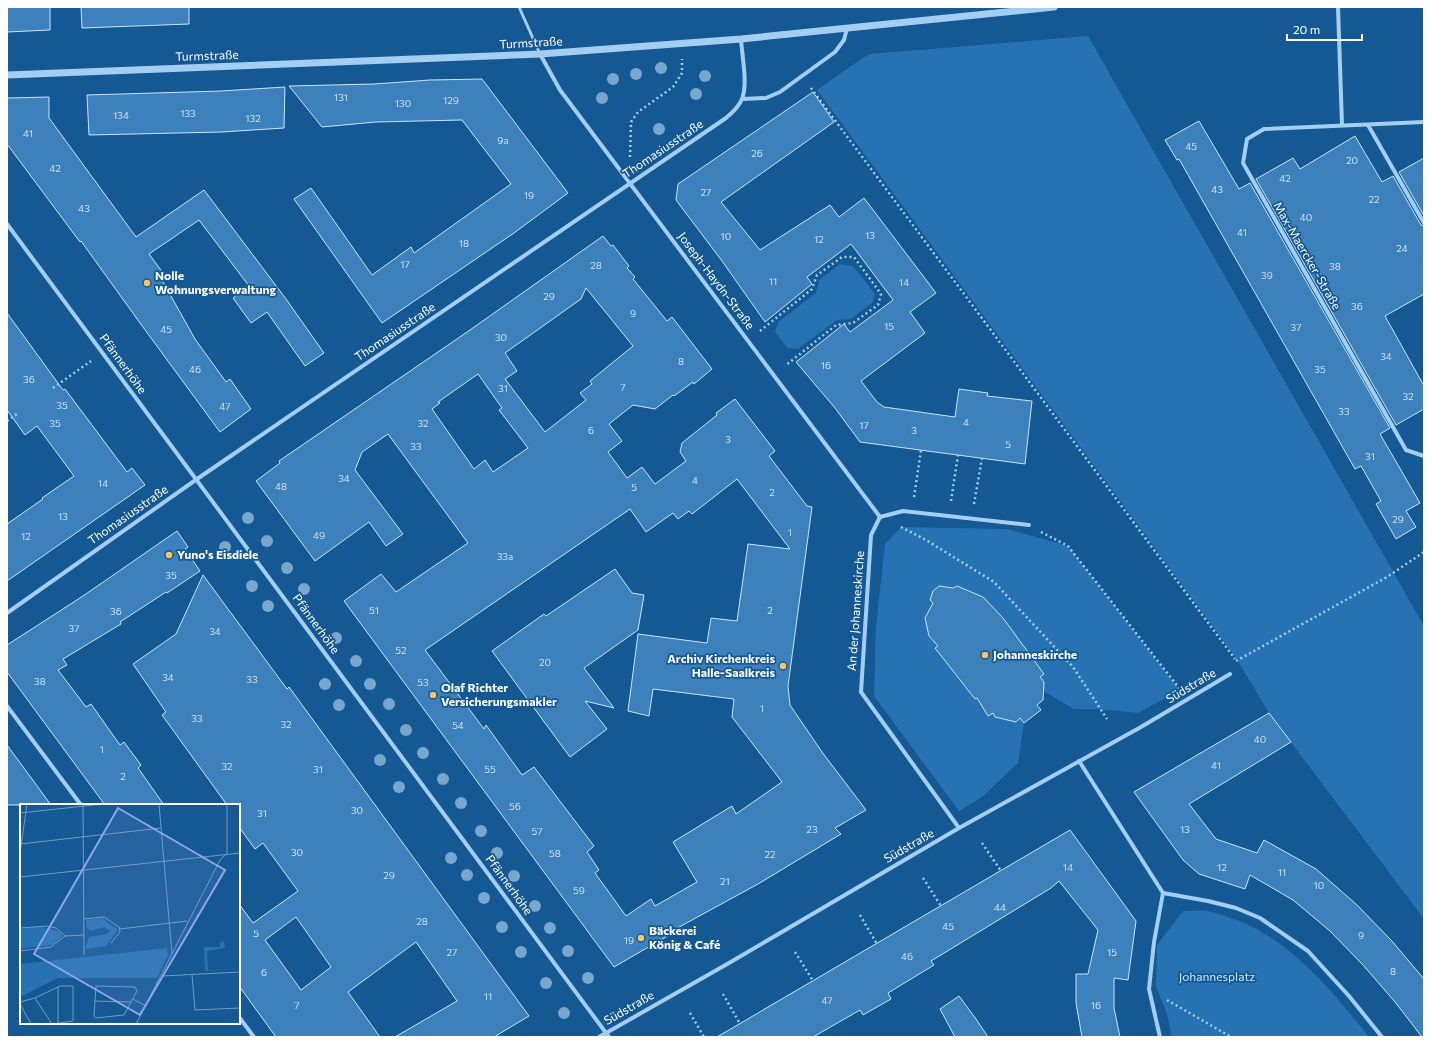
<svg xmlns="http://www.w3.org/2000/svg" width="1431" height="1044" viewBox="0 0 1431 1044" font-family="Commissioner,sans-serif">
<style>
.green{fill:#2672b3}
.building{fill:#3d81bc;stroke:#cae6fc;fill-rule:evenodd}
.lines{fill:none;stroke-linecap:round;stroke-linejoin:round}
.path{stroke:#a3cef2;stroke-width:2.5;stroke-dasharray:2 3;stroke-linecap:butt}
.service{stroke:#a3cef2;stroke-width:3}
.minor{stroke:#a3cef2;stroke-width:4}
.tertiary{stroke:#a3cef2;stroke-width:7}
.tree{fill:#78a6cd}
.poi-dot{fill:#ffc363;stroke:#145894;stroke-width:1.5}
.labels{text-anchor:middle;stroke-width:3.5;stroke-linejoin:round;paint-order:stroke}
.number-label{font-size:10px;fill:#cee0ee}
.street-label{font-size:12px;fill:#fff;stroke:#145894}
.poi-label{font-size:12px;font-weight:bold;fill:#fff;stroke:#145894;text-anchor:start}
.park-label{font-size:12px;fill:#cae6fc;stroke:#145894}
.inset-road{fill:none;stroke:#729bbf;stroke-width:1}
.view{fill:#8ea6ec;fill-opacity:0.15;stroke:#8ea6ec;stroke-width:2}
.inset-edge{fill:none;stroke:#fff;stroke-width:2}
</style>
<rect width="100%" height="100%" fill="#145894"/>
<g class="green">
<polygon points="1088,36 1424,626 1424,919 1269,713 1236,658 817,90 861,59 870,54"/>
<polygon points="840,264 853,266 875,294 873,302 851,319 837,320 798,349 787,348 775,332 778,322 816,293 819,280"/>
<polygon points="901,527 1007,529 1068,546 1180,690 1138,713 1100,709 1074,709 1043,691 1040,677 1041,676 990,610 993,608 991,605 988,607 976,594 973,592 972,593 950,590 948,587 939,586 933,591 930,600 933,603 928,626 927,626 927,630 930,630 938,646 936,648 975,699 978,697 988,711 986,713 987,715 993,713 995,717 1016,722 1020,718 1024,723 1018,763 982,797 959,811 874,696 876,626 885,544"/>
<path d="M1183 911C1191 911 1199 910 1207 911 1213 912 1219 914 1225 916 1286 934 1330 988 1369 1037H1172L1167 1014 1156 987 1157 945Z"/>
</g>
<g class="building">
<polygon points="7,7 50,7 50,30 7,32"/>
<polygon points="81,7 189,7 189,24 82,28"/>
<polygon points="482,79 568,193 514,233 382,323 294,199 311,188 372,275 411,247 414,253 511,184 462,120 376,122 322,127 289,86 374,84 430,80"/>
<polygon points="285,87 284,128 222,132 89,135 87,95 221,91"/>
<polygon points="813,92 834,122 721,202 760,250 830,205 839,217 864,198 936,293 910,312 925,333 861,381 877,402 884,407 955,417 959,389 988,393 987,396 1032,401 1025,464 860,442 835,408 796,362 844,324 850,332 893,300 851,244 807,277 812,284 765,322 722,261 676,200 678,184"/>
<polygon points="49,97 49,118 136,237 204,190 286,299 324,353 305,366 267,312 251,323 233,298 249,286 199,220 149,254 166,277 162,280 195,339 226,382 230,379 251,409 220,432 140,323 81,241 80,242 7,144 7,98"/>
<polygon points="1199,121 1239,189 1250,183 1390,428 1380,434 1420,503 1406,511 1416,527 1396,539 1376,504 1381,501 1361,466 1355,469 1179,159 1177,160 1165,140"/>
<polygon points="1355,136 1382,182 1393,176 1421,225 1424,226 1424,294 1385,316 1424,386 1424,409 1396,425 1256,179 1293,158 1300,169"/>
<polygon points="1424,158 1424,216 1399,172"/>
<path d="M603 236 611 246 613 245 629 266 627 268 635 277 633 279 667 321 672 317 712 369 694 384 693 382 674 396 673 395 655 409 633 405 609 424 622 441 608 452 627 478 642 467 655 484 686 461 680 452 682 443 717 415 716 413 735 399 775 451 769 456 807 506 812 507 788 686 790 705 822 752 866 810 835 828 841 834 758 884 670 932 671 934 614 967 344 601 381 574 396 592 468 543 388 434 362 452 355 470 403 534 386 546 369 522 315 561 256 481 280 463 279 461 470 330ZM586 288 633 346 590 381 592 384 580 393 586 400 545 432 505 379 517 371 505 353 581 299ZM478 374 502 408 499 410 528 448 493 472 485 460 474 469 432 409 440 403 438 402ZM737 479 790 549 748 544 737 621 711 618 707 643 638 634 628 711 649 716 653 689 734 699 732 717 782 782 736 814 732 806 673 842 697 882 655 906 651 899 626 916 595 873 599 870 587 852 594 846 534 767 522 775 486 725 484 729 425 650 630 509 646 532 673 513 678 519 689 511 692 514Z"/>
<polygon points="7,313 63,390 65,389 127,472 132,468 145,485 7,581 7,524 43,499 42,498 74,476 37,426 25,435 7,410"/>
<polygon points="177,531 188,547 185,549 200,571 167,593 166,592 120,622 121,624 63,659 67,665 58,670 86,707 91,704 120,745 124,742 141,765 138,768 164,805 105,805 7,672 7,645 83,596"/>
<polygon points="615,569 632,593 644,595 638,630 584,668 614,708 585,701 607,729 570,757 492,651 544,614 546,616"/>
<path d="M203 575 287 689 289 687 529 1016 494 1037H395L457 1001 416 942 348 992 380 1037H276L239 986V904L253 923 298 891 263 843 255 849 239 827V805H227L162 715 166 712 133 664 176 634ZM296 917 331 967 301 990 265 940Z"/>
<polygon points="939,586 953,588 957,586 983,597 1003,618 1044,674 1040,677 1044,682 1043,700 1037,705 1041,710 1024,723 1020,718 1016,722 995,717 993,713 988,716 977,698 975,699 935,648 938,646 929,636 925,618 933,603 930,600 933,591"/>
<polygon points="1269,713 1291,742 1189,804 1216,839 1257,853 1264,840 1316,869 1357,905 1391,940 1424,979 1424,1037 1422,1037 1395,1002 1363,965 1330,931 1293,900 1250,875 1245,889 1199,874 1183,860 1134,792"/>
<polygon points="7,745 32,779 51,805 7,805"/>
<polygon points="1070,830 1136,921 1128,980 1114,978 1114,1008 1120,1037 1082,1037 1076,1003 1076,974 1088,974 1098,930 1059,881 1051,888 931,961 934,965 888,993 891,999 863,1015 860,1010 813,1037 717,1037"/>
<polygon points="959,996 976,1019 988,1037 955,1037 940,1009"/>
</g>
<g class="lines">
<g class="path">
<polyline points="811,88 1235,659"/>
<polyline points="630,157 631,122 638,112 673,87 682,73 682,59"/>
<polyline points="760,331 812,289 817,275 842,257 854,257 881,294 878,305 853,323 836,325 785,366"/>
<polyline points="53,388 91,361"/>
<polyline points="7,421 18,413"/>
<polyline points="914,497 921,450"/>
<polyline points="951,501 958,455"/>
<polyline points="974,504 982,458"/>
<polyline points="901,527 926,540 994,582 1073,667 1107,719"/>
<polyline points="1041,532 1068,546 1179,688"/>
<polyline points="1236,661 1387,577 1424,552"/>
<polyline points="982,843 1001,871"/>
<polyline points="923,878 941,906"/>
<polyline points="860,915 877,944"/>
<polyline points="795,952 813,981"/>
<polyline points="723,994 740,1024"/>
<polyline points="1167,1000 1231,1037"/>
<polyline points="690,1013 704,1037"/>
</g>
<polyline class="service" points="519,7 540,54"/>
<g class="minor">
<polyline points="1338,7 1342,125"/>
<polyline points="540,54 560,90 880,517"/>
<polyline points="742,99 766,98 780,92 835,52 844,40 847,28"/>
<polyline points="1424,122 1264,129 1247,139 1243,163 1406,450 1424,456"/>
<polyline points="1368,125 1424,223"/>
<polyline points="7,224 609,1037"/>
<path d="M7 613 197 479 726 118C732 113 739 107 742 99 748 84 742 56 741 39"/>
<polyline points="7,706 81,805"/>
<polyline points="1079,761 1163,893 1154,942 1149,989 1160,1037"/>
<polyline points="959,828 861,692 871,535 880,517 903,511 1029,525"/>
<polyline points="1163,893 1208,901 1236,908 1260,918 1308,951 1349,996 1382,1037"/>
<polyline points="239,1017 254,1037"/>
<polyline points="599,1037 729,963 959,828 1141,727 1230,674"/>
</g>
<polyline class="tertiary" points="7,75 540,54 741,39 1054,7"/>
</g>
<g class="tree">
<circle cx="661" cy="68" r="6"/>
<circle cx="636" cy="74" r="6"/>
<circle cx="705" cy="76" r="6"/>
<circle cx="613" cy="79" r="6"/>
<circle cx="696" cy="94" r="6"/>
<circle cx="602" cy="98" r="6"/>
<circle cx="659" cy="129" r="6"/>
<circle cx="248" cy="518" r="6"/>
<circle cx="267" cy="541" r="6"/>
<circle cx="225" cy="547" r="6"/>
<circle cx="287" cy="568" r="6"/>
<circle cx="252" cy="586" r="6"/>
<circle cx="304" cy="589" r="6"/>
<circle cx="268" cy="606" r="6"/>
<circle cx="336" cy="638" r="6"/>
<circle cx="356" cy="661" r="6"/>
<circle cx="325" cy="684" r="6"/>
<circle cx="370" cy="684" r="6"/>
<circle cx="389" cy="704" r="6"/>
<circle cx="339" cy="705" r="6"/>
<circle cx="406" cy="730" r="6"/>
<circle cx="423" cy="753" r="6"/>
<circle cx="380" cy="760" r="6"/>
<circle cx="443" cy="779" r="6"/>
<circle cx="399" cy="787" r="6"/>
<circle cx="461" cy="803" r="6"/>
<circle cx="481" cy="831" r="6"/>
<circle cx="497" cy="853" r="6"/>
<circle cx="451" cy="858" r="6"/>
<circle cx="467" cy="875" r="6"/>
<circle cx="514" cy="876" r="6"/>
<circle cx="484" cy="898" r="6"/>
<circle cx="535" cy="906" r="6"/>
<circle cx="502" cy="927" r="6"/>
<circle cx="550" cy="928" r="6"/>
<circle cx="568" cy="951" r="6"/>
<circle cx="521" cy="952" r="6"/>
<circle cx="588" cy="978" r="6"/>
<circle cx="546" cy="983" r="6"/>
<circle cx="564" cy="1013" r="6"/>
</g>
<g class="poi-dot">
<circle cx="147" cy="283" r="4"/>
<circle cx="169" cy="555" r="4"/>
<circle cx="985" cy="655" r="4"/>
<circle cx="783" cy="666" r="4"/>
<circle cx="433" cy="695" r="4"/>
<circle cx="641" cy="938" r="4"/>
</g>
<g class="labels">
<g class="number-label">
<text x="341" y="101">131</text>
<text x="451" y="104">129</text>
<text x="403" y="107">130</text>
<text x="188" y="117">133</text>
<text x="121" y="119">134</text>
<text x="253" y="122">132</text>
<text x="28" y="137">41</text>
<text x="503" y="144">9a</text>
<text x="1191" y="150">45</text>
<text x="757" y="157">26</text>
<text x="1352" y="164">20</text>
<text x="55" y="172">42</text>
<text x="1285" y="182">42</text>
<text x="1217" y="193">43</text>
<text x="706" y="196">27</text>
<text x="529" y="199">19</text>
<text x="1374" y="203">22</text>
<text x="84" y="212">43</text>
<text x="1306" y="221">40</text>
<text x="1242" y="236">41</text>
<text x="870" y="239">13</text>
<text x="726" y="240">10</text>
<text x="819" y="243">12</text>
<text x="464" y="247">18</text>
<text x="1402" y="252">24</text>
<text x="405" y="268">17</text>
<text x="596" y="269">28</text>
<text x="1335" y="270">38</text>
<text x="1267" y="279">39</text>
<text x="773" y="285">11</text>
<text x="904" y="286">14</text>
<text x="549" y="300">29</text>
<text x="1357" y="310">36</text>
<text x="633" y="317">9</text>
<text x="889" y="330">15</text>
<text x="1296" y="331">37</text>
<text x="166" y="333">45</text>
<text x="501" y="341">30</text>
<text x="1386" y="360">34</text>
<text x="681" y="365">8</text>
<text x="826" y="369">16</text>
<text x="195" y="373">46</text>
<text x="1320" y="373">35</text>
<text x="29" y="383">36</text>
<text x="623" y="391">7</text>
<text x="503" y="392">31</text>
<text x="1408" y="400">32</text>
<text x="62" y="409">35</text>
<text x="225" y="410">47</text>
<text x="1344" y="415">33</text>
<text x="966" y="426">4</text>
<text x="55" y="427">35</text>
<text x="423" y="427">32</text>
<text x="864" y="429">17</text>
<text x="591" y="434">6</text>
<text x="914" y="434">3</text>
<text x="728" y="443">3</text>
<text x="1008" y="448">5</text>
<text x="416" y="450">33</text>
<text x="1370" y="460">31</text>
<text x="344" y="482">34</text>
<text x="695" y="484">4</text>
<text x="103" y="487">14</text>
<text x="281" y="490">48</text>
<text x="634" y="491">5</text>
<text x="772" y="496">2</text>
<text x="63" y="520">13</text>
<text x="1398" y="523">29</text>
<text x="790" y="536">1</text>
<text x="319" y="539">49</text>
<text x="26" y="540">12</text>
<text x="505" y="560">33a</text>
<text x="171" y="579">35</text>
<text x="374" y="614">51</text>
<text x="770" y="614">2</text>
<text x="116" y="615">36</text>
<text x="74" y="632">37</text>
<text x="215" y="635">34</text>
<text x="401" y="654">52</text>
<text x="545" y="666">20</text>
<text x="168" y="681">34</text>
<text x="252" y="683">33</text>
<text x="40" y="685">38</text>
<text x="423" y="686">53</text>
<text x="762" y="712">1</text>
<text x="197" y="722">33</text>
<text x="286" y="728">32</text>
<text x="458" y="729">54</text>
<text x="1260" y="743">40</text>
<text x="102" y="753">1</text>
<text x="1216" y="769">41</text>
<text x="227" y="770">32</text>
<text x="318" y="773">31</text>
<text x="490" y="773">55</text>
<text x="123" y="780">2</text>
<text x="515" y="810">56</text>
<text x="357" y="814">30</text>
<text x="262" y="817">31</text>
<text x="812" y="833">23</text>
<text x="1185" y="833">13</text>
<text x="537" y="835">57</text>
<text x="297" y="856">30</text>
<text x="555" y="857">58</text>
<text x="770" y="858">22</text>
<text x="1068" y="871">14</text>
<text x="1222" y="871">12</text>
<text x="1282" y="876">11</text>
<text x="389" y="879">29</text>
<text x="725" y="885">21</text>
<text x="1319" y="889">10</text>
<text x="579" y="894">59</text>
<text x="1000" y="911">44</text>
<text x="422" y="925">28</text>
<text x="948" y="930">45</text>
<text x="256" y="937">5</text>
<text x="1361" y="939">9</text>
<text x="629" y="944">19</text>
<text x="452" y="956">27</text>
<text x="1112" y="956">15</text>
<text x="907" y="960">46</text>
<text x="1393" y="975">8</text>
<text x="264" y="976">6</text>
<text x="488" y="1000">11</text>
<text x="827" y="1004">47</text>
<text x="297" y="1009">7</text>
<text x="1096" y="1009">16</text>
</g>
<g class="street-label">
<text transform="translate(531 43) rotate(-3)" y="4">Turmstraße</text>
<text transform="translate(207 56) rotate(-2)" y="4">Turmstraße</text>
<text transform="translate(663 149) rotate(-34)" y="4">Thomasiusstraße</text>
<text transform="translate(1307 256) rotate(60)" y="4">Max-Maercker-Straße</text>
<text transform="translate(716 281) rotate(53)" y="4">Joseph-Haydn-Straße</text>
<text transform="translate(395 332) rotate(-34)" y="4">Thomasiusstraße</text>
<text transform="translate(123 364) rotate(54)" y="4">Pfännerhöhe</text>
<text transform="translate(128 515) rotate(-35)" y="4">Thomasiusstraße</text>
<text transform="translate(856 611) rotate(-86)" y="4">An der Johanneskirche</text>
<text transform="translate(316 624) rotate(54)" y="4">Pfännerhöhe</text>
<text transform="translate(1191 686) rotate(-31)" y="4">Südstraße</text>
<text transform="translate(909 846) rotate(-30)" y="4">Südstraße</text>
<text transform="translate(509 885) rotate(54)" y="4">Pfännerhöhe</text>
<text transform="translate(629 1008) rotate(-30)" y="4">Südstraße</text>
</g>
<g class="poi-label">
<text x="155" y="280">Nolle<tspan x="155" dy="14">Wohnungsverwaltung</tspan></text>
<text x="177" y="559">Yuno's Eisdiele</text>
<text x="993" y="659">Johanneskirche</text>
<text x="775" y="663" text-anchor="end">Archiv Kirchenkreis<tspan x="775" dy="14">Halle-Saalkreis</tspan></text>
<text x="441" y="692">Olaf Richter<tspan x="441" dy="14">Versicherungsmakler</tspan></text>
<text x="649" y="935">Bäckerei<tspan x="649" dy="14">König &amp; Café</tspan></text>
</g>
<g class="park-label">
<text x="1217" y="981">Johannesplatz</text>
</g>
</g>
<g transform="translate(20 804)">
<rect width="220" height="220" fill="#145894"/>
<path d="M82 114 98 126 86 142 65 145 69 133 87 130 90 127 84 123 71 127 67 124 66 116ZM20 122 40 128 42 132 32 141 0 145V125ZM204 137 205 144 187 147 188 166 216 165 185 167 184 143H200V138ZM147 144 148 151 137 174H38L0 193V160Z" fill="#2672b3"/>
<path class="inset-road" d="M63 0 64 151M139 0 152 150M207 0V50M0 9 83 0M0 40 141 24M0 49 7 0M0 73 220 49M64 115 84 113 99 123 100 128 91 139M0 124 27 122 36 124 45 132 64 131M100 125 167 117M0 147 31 143 45 132M172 171 175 206 220 204M142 172 220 168M76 182 115 183 117 187 104 211 76 214 74 212ZM38 183V219M15 194 32 220M113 195 126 202M74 197 111 198M0 198 15 194 40 182H53V217L33 220M0 200 11 220M116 220 200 56 205 51"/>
<path class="view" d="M98 4 205 66 120 211 14 150Z"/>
<rect width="220" height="220" class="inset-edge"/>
</g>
<rect width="1431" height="1044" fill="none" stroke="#ffffff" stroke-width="16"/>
<path d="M1287 34v6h75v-6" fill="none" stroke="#ffffff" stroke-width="2"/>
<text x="1293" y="34" font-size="12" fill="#ffffff" stroke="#145894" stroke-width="3" paint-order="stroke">20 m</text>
</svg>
